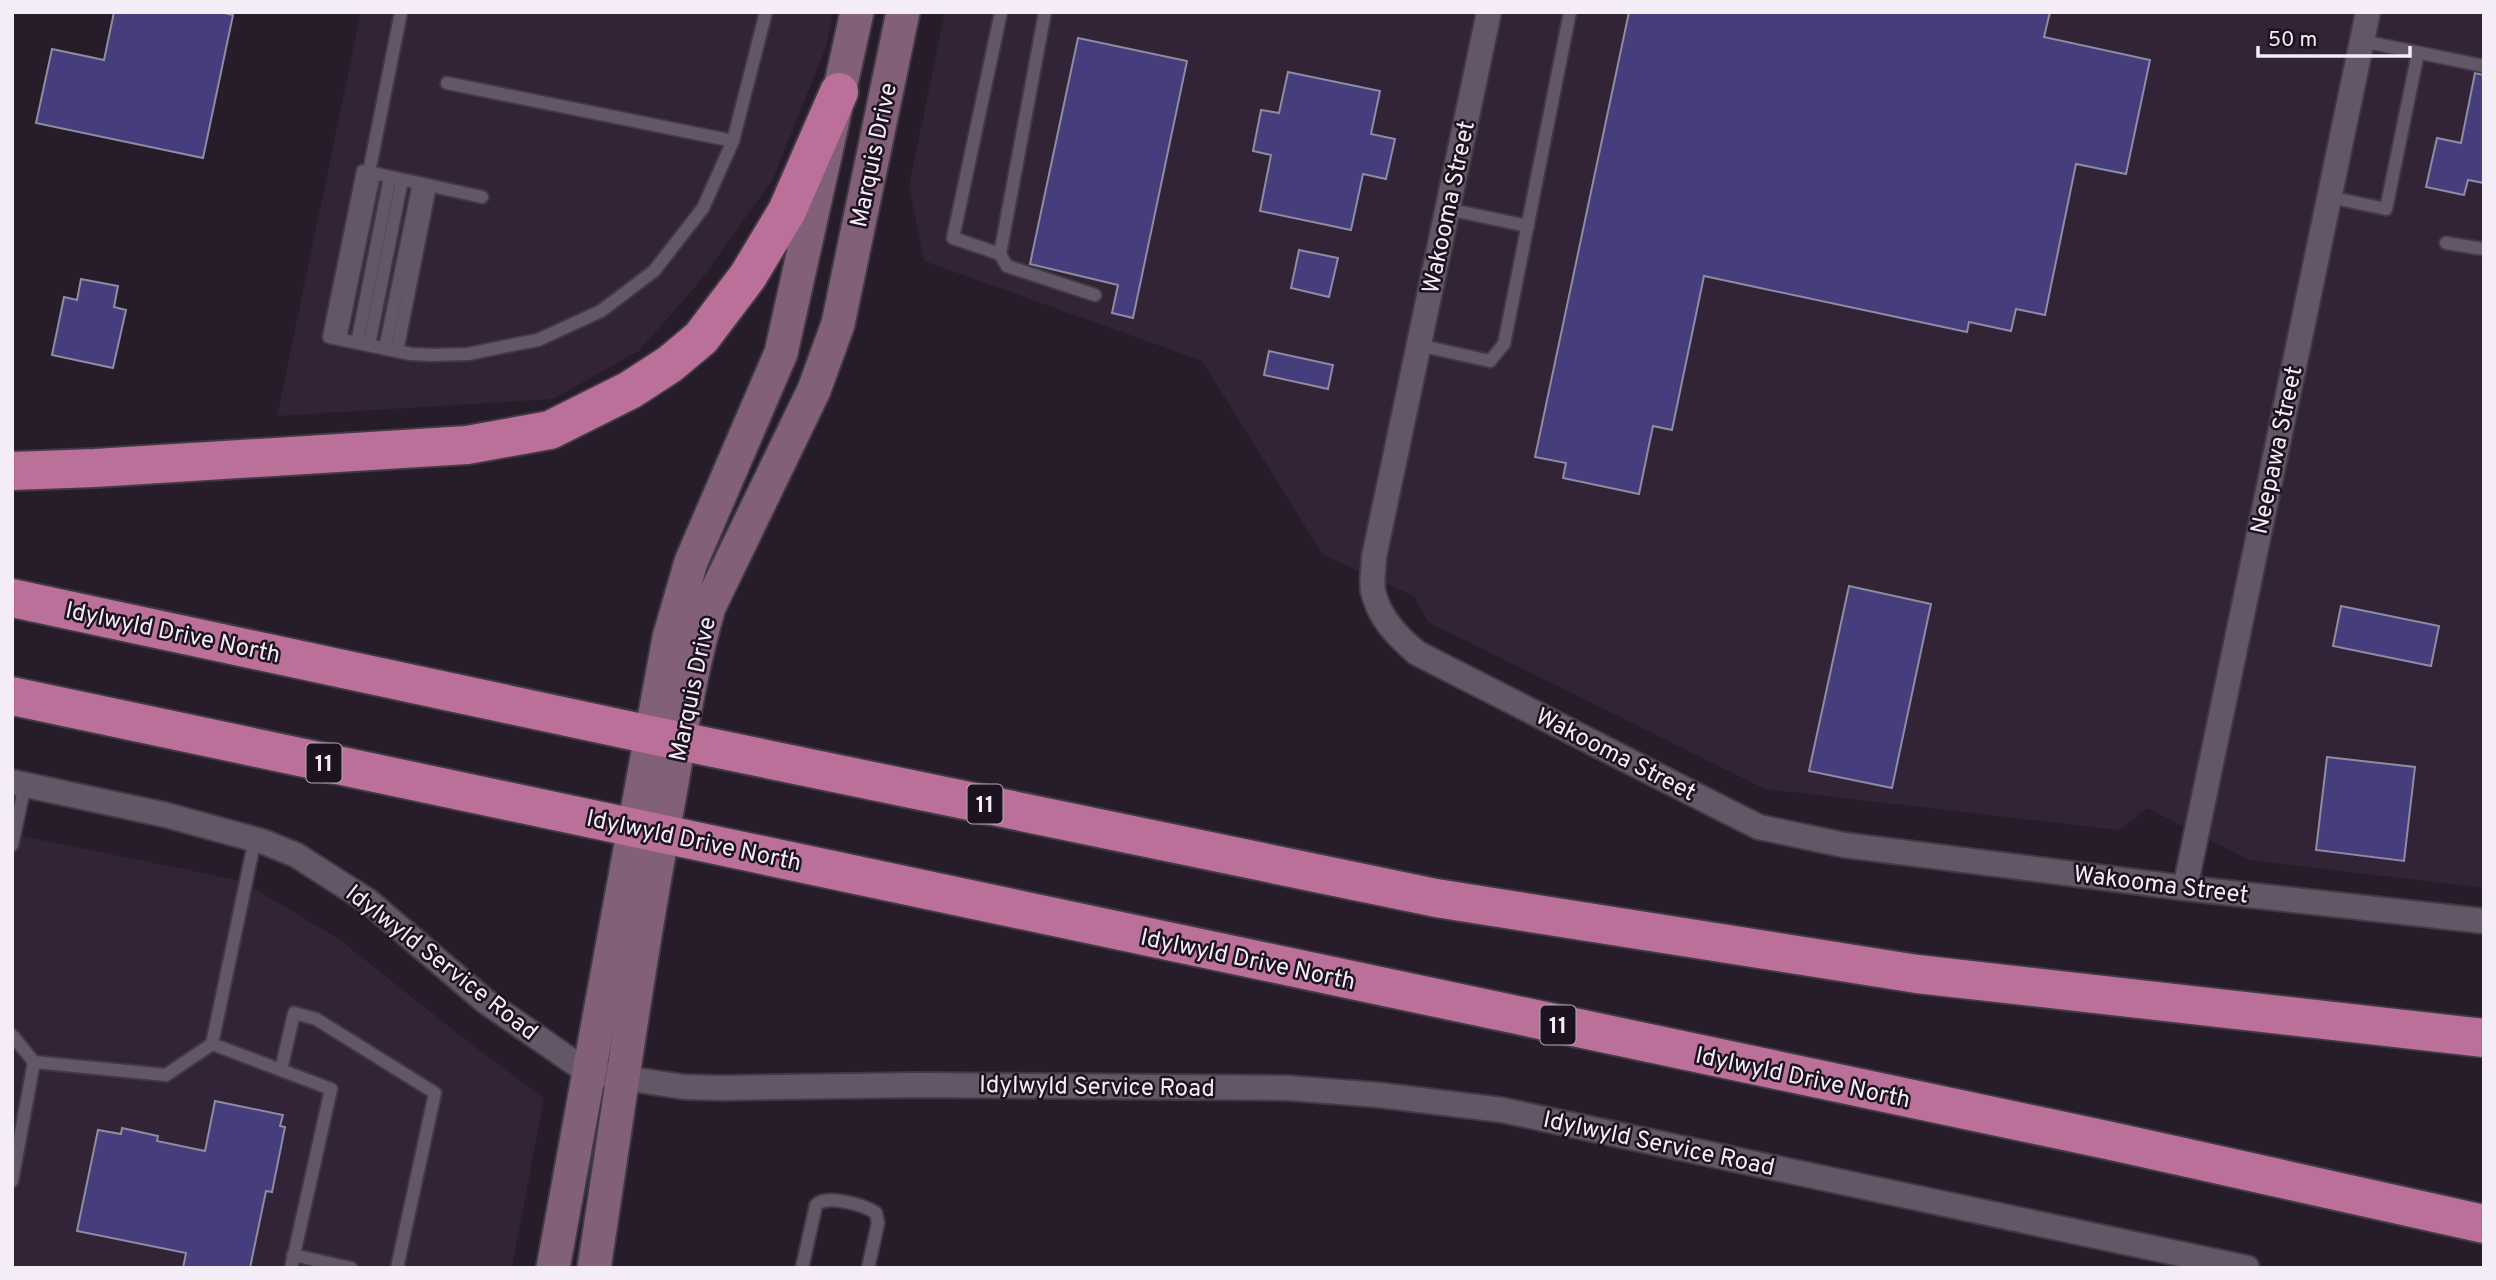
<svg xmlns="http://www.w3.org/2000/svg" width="2496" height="1280" viewBox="0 0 2496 1280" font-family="Overpass,sans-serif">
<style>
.built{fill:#322337}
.building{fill:#463e7c;stroke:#8d8da1;stroke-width:2}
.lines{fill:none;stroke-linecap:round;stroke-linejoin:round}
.service-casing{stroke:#413944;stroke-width:16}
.minor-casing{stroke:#413944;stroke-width:28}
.secondary-casing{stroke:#413944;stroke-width:37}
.trunk-casing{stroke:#413944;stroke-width:42}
.service{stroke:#635667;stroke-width:12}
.minor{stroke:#635667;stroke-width:24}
.secondary{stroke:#83607a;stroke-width:33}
.trunk{stroke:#ba7098;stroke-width:38}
.labels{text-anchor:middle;stroke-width:5;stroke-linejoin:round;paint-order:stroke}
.shield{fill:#1d1220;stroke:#b4abb6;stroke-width:2}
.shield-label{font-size:23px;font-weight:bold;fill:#f4edf7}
.street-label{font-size:24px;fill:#f4edf7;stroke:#1d1220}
</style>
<rect width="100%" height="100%" fill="#261c2a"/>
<g class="built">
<polygon points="361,12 833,12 826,47 773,179 701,280 639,351 553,399 277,416"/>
<polygon points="945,12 2484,12 2484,888 2249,860 2147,808 2119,830 1765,789 1428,622 1414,596 1323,555 1202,361 924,261 909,186"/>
<polygon points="12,834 242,881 340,940 462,1037 544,1098 512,1268 12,1268"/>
</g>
<g class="building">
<polygon points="114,12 220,12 233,15 203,158 36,123 52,49 104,60"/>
<polygon points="1629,12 2050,12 2044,37 2150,60 2126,174 2076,164 2045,315 2016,309 2011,331 1969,322 1967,332 1704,276 1672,430 1653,426 1639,494 1563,478 1566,463 1535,457"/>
<polygon points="1078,38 1187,61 1133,318 1112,313 1118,285 1030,264"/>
<polygon points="1288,72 1380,91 1371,134 1395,139 1386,179 1363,174 1351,230 1260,211 1271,155 1253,151 1261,110 1279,113"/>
<polygon points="2475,73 2484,75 2484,183 2468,180 2464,195 2426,187 2437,138 2461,143"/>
<polygon points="1299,250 1338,258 1329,297 1291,288"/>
<polygon points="81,279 118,286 114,307 126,310 113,368 52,355 64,297 77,300"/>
<polygon points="1269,351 1333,365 1328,389 1264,375"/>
<polygon points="1849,586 1931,604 1892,788 1809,771"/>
<polygon points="2341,606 2439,626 2431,666 2333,646"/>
<polygon points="2327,757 2415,767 2404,861 2316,850"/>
<polygon points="215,1101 283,1115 280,1126 285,1127 272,1192 266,1191 250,1268 183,1268 186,1253 77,1231 98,1130 121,1134 122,1128 158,1136 157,1141 205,1151"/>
</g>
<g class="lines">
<defs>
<g id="service">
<polyline points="401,12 369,172 482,197"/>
<polyline points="1001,12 953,238 1000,254 1045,12"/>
<polyline points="2362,41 2484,66"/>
<polyline points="447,83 733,141"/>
<polyline points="369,172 363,171 329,337 411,354 433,355 468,354 512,345 538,340 601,311 654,271 703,208 733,141 766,12"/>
<polyline points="2329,197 2386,209 2418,53"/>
<polyline points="1447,209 1528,226"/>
<polyline points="2446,243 2484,249"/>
<polyline points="1000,254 1007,266 1095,295"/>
<polyline points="340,339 374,174"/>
<polyline points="357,343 390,177"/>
<polyline points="369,345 402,180"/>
<polyline points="1418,345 1490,361 1504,344 1570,12"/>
<polyline points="385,349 419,183"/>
<polyline points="397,351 430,186"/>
<polyline points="255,839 212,1044 331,1089 291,1268"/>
<polyline points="12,845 25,785"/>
<polyline points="12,1035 34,1062 166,1075 212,1044"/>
<polyline points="281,1070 294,1013 316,1019 435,1093 397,1268"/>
<polyline points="12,1181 34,1062"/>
<polyline points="293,1255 351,1268"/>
<path d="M802 1268 816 1205C826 1194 865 1205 876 1213L878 1223 868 1268"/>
</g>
<g id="minor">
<path d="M1489 12 1374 557C1374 568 1371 581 1373 591 1379 618 1397 636 1417 653L1723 809 1759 827 1844 845 2185 888 2484 921"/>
<polyline points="12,782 166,815 264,842 296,855 368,901 485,1001 589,1073 685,1087 721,1088 917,1085 1288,1088 1379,1095 1502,1110 2247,1268"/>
<polyline points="2185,888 2368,12"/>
</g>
<g id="secondary">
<polyline points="553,1268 669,638 691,562 781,353 857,12"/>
<path d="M594 1268C618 1113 639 958 668 805 680 738 690 671 709 607L814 390 838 324 903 12"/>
</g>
<g id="trunk">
<polyline points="12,471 95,468 467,445 550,430 630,390 670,364 701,338 748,276 787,211 839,92"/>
<polyline points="12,598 651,735 1436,898 1917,974 2484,1038"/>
<polyline points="12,696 2116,1142 2484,1224"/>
</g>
</defs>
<use href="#service" class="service-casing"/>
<use href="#minor" class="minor-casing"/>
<use href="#secondary" class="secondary-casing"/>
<use href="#trunk" class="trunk-casing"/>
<use href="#service" class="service"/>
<use href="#minor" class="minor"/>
<use href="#secondary" class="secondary"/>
<use href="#trunk" class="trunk"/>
</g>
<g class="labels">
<g class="shield">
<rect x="306.5" y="743.5" width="35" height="39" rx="5"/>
<rect x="967.5" y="784.5" width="35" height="39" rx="5"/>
<rect x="1540.5" y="1005.5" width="35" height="39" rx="5"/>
</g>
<g class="shield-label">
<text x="324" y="771">11</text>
<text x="985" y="812">11</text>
<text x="1558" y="1033">11</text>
</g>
<g class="street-label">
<text transform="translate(873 155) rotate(-78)" y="8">Marquis Drive</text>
<text transform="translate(1448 207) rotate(-78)" y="8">Wakooma Street</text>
<text transform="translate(2276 450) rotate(-78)" y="8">Neepawa Street</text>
<text transform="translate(173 632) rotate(12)" y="8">Idylwyld Drive North</text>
<text transform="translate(692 689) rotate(-78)" y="8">Marquis Drive</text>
<text transform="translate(1616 754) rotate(27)" y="8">Wakooma Street</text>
<text transform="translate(694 840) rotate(12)" y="8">Idylwyld Drive North</text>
<text transform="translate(2161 884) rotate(7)" y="8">Wakooma Street</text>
<text transform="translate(1248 959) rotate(12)" y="8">Idylwyld Drive North</text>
<text transform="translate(442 962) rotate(38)" y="8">Idylwyld Service Road</text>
<text transform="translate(1803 1077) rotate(12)" y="8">Idylwyld Drive North</text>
<text transform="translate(1097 1086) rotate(1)" y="8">Idylwyld Service Road</text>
<text transform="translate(1659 1143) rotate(12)" y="8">Idylwyld Service Road</text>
</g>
</g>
<rect width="2496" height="1280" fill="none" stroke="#f4edf7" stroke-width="28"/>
<path d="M2258 46v10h152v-10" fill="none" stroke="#f4edf7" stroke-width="3.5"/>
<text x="2268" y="46" font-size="21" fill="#f4edf7" stroke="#1d1220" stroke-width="5" paint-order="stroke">50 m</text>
</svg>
